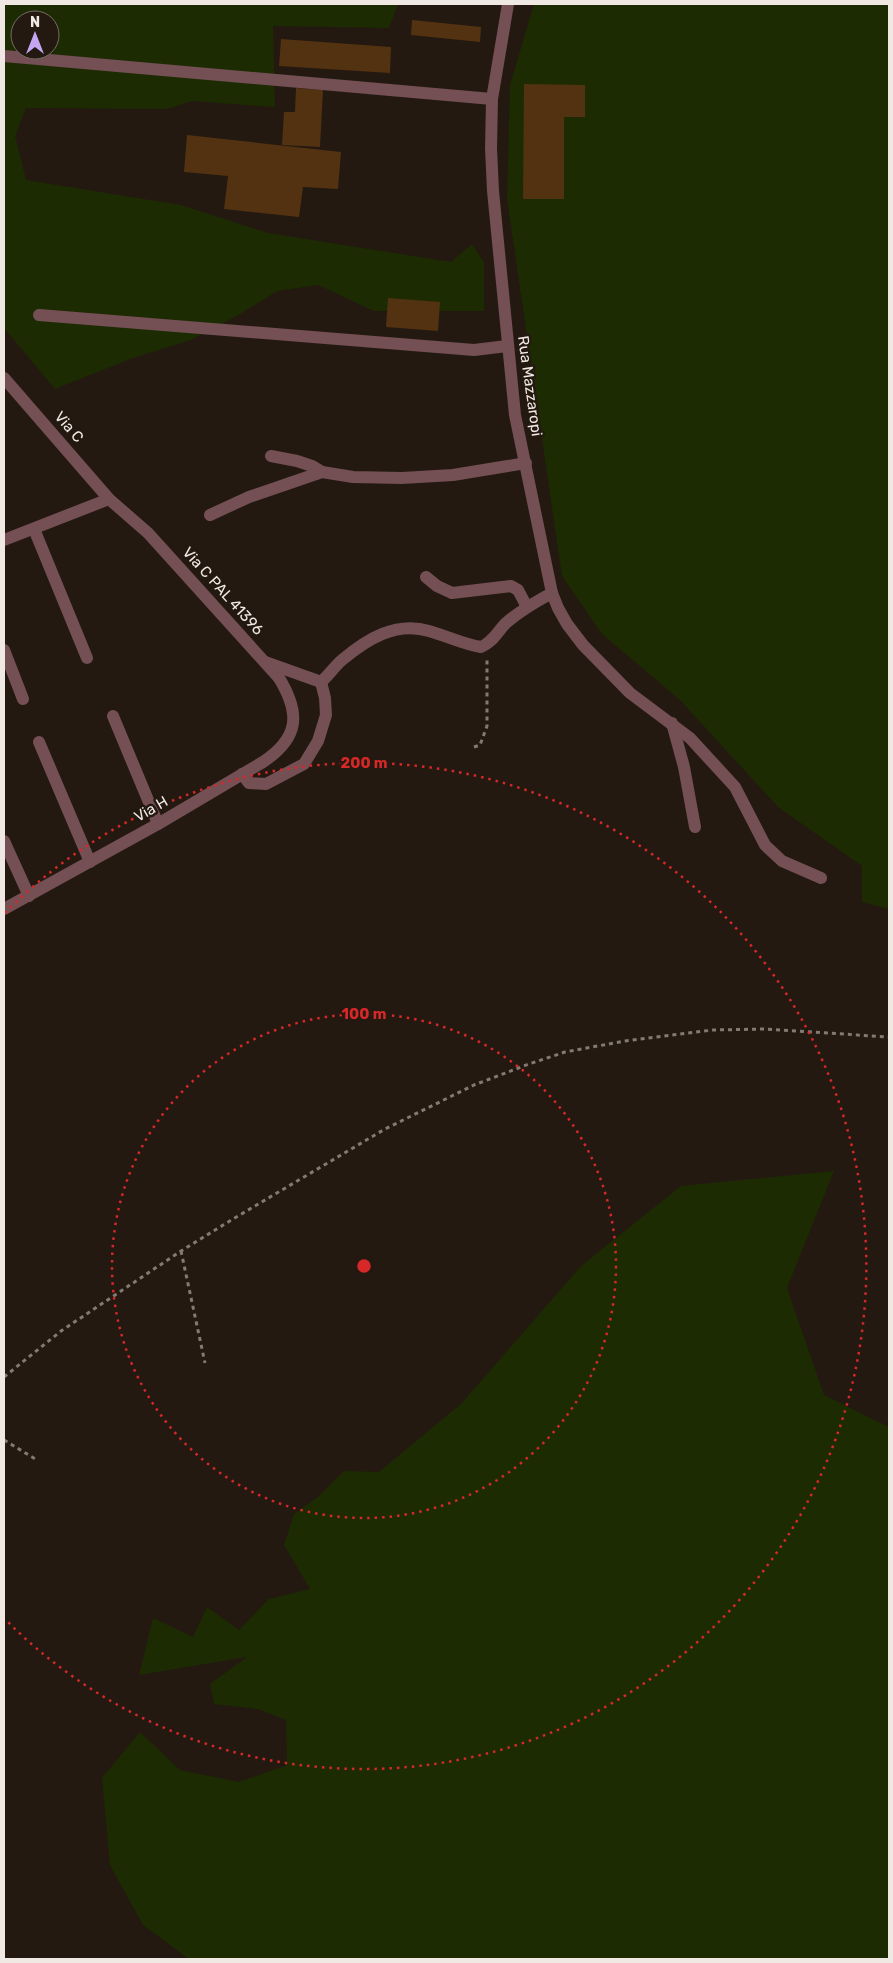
<svg xmlns="http://www.w3.org/2000/svg" width="893" height="1963" viewBox="0 0 893 1963" font-family="Rubik,sans-serif">
<style>
.green{fill:#1d2b03;fill-rule:evenodd}
.building{fill:#533211}
.lines{fill:none;stroke-linecap:round;stroke-linejoin:round}
.path{stroke:#837b73;stroke-width:3;stroke-dasharray:4 4;stroke-linecap:butt}
.minor{stroke:#744f54;stroke-width:12}
.ring{fill:none;stroke:#d62828;stroke-width:2.5;stroke-dasharray:2.5 5}
.labels{text-anchor:middle;stroke-width:5;stroke-linejoin:round;paint-order:stroke}
.street-label{font-size:15px;fill:#f0e9e3;stroke:#231910}
.centre{fill:#d62828;stroke:#231910;stroke-width:2.5}
.ring-label{font-size:15px;text-anchor:middle;font-weight:bold;fill:#d62828;stroke:#231910;stroke-width:5;stroke-linejoin:round;paint-order:stroke}
</style>
<rect width="100%" height="100%" fill="#231910"/>
<g class="green">
<path d="M4 4H398L389 28 273 26 275 107 192 101 167 109 26 108 15 136 26 180 181 205 268 233 451 262 472 244 484 262V311H374L318 285 277 291 242 313 191 340 133 358 55 389 4 328ZM20 20H50V50H20Z"/>
<polygon points="534,4 889,4 889,909 862,902 862,866 778,807 680,700 602,634 562,576 507,199 510,85"/>
<polygon points="834,1171 787,1288 824,1395 889,1427 889,1959 189,1959 143,1925 110,1865 102,1778 140,1732 180,1770 239,1782 287,1765 286,1720 258,1709 214,1704 210,1684 247,1657 139,1675 153,1618 193,1637 207,1607 239,1630 269,1599 310,1589 284,1545 294,1514 318,1497 344,1471 379,1472 462,1403 581,1266 681,1186"/>
</g>
<g class="building">
<polygon points="412,20 481,27 480,42 411,35"/>
<polygon points="281,39 391,47 390,73 279,66"/>
<polygon points="524,84 585,85 585,117 564,117 564,199 523,199"/>
<polygon points="296,88 323,90 320,147 282,145 284,112 295,112"/>
<polygon points="187,135 341,152 338,189 303,187 299,217 224,209 228,176 184,172"/>
<polygon points="388,298 440,302 438,331 386,327"/>
</g>
<g class="lines">
<g class="path">
<polyline points="474,747 480,745 487,726 487,659"/>
<polyline points="181,1251 205,1363"/>
<polyline points="4,1377 61,1331 181,1251 233,1219 385,1129 474,1085 529,1064 565,1052 625,1041 713,1030 764,1029 889,1037"/>
<polyline points="4,1440 37,1460"/>
</g>
<g class="minor">
<polyline points="508,4 492,99 491,148 493,191 515,415 552,593 558,608 567,624 583,645 630,693 690,738 735,787 765,845 782,861 821,878"/>
<polyline points="4,56 492,99"/>
<polyline points="39,315 474,350 507,346"/>
<path d="M4 378 109 499 148 533 279 678C301 714 299 738 263 762L158 824 4 909"/>
<polyline points="271,456 297,461 312,466 322,472 353,477 402,478 453,475 526,463"/>
<polyline points="210,515 249,497 322,472"/>
<polyline points="34,529 87,658"/>
<polyline points="4,540 109,499"/>
<polyline points="426,577 437,586 452,593 511,586 518,590 527,607"/>
<polyline points="4,650 23,699"/>
<path d="M265 662 321 682C329 675 334 667 342 660 367 639 396 621 429 631 447 636 463 644 481 647 493 642 497 632 506 623 520 611 535 602 552 593"/>
<polyline points="113,716 158,824"/>
<polyline points="672,723 684,767 695,827"/>
<polyline points="39,742 90,862"/>
<polyline points="242,774 249,783 266,784 304,764 318,741 326,715 325,698 321,682"/>
<polyline points="4,841 29,896"/>
</g>
</g>
<g class="ring">
<circle cx="364" cy="1266" r="252"/>
<path d="M5 913A503 503 0 1 1 5 1619"/>
</g>
<g class="labels">
<g class="street-label">
<text transform="translate(530 386) rotate(82)" y="5">Rua Mazzaropi</text>
<text transform="translate(69 427) rotate(49)" y="5">Via C</text>
<text transform="translate(223 591) rotate(48)" y="5">Via C PAL 41396</text>
<text transform="translate(151 809) rotate(-30)" y="5">Via H</text>
</g>
</g>
<circle cx="364" cy="1266" r="8" class="centre"/>
<g class="ring-label">
<text x="364" y="768">200 m</text>
<text x="364" y="1019">100 m</text>
</g>
<rect width="893" height="1963" fill="none" stroke="#f0e9e3" stroke-width="10"/>
<g transform="translate(35 35)"><circle r="24" fill="#231910" stroke="#756c64"/>
<path d="M0-4L9 19L0 12L-9 19Z" fill="#c6a6f0"/>
<text y="-8" font-size="14" font-weight="bold" text-anchor="middle" fill="#f0e9e3">N</text>
</g>
</svg>
